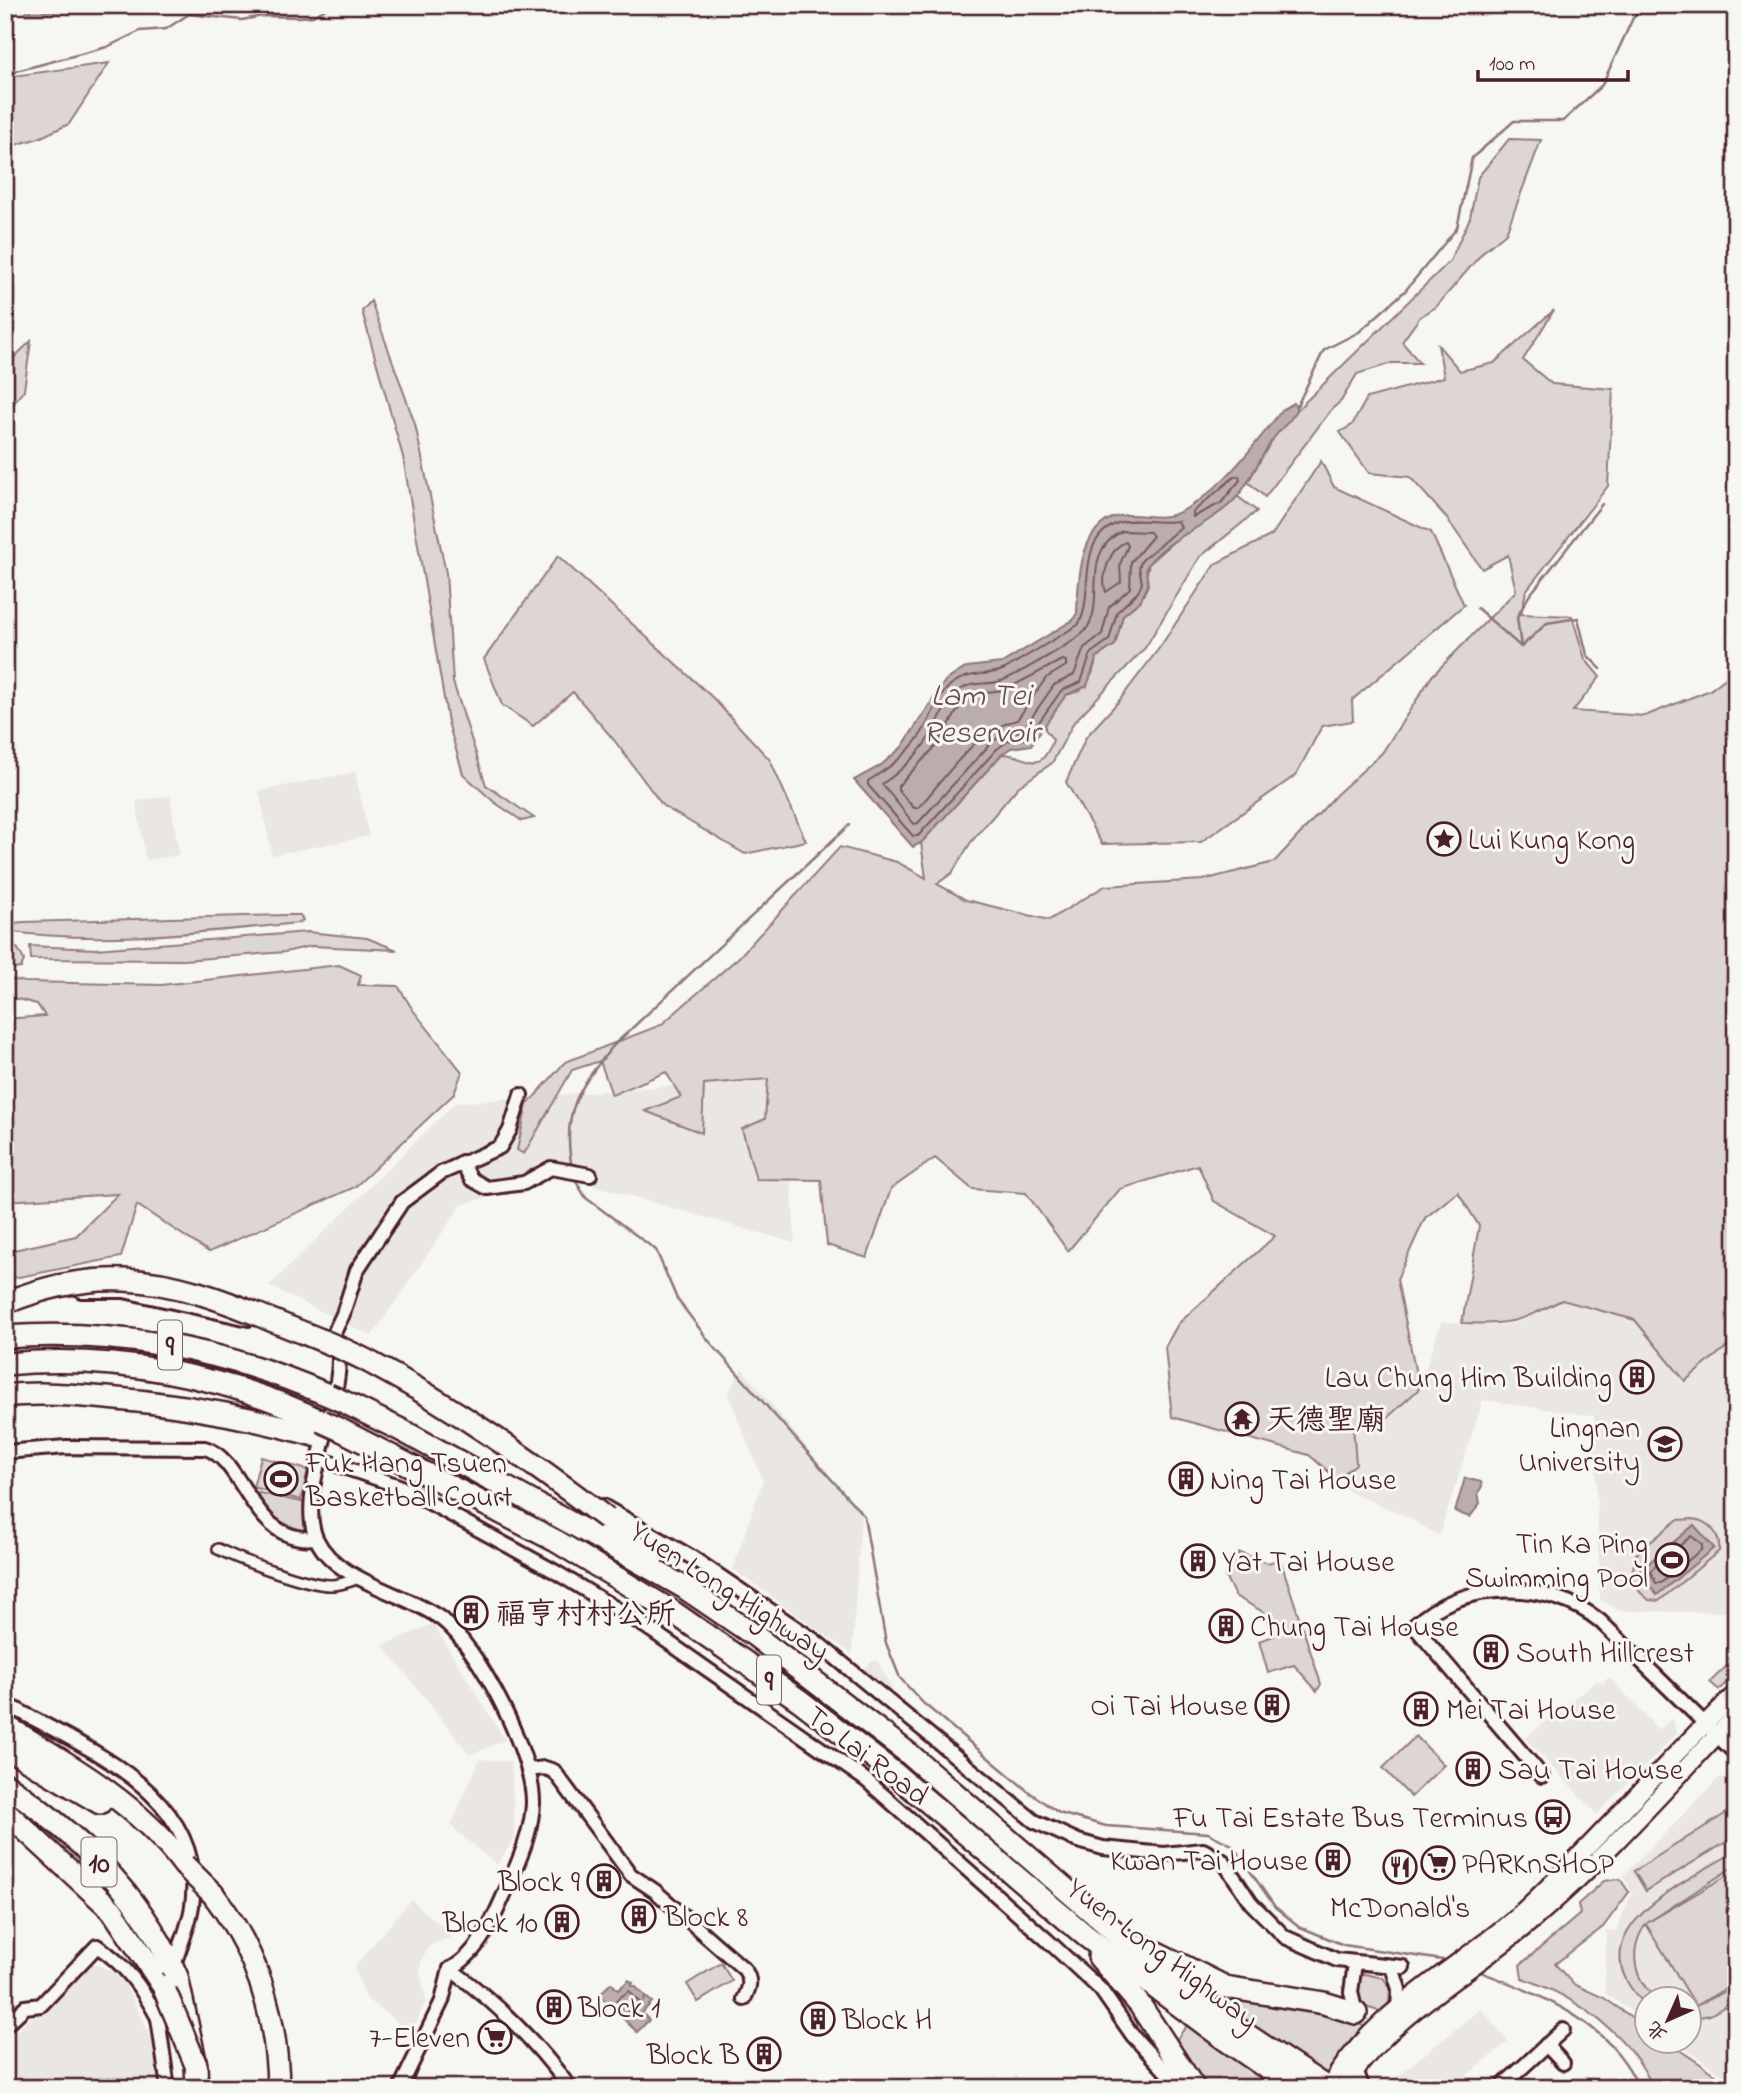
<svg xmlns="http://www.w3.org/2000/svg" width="1741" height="2093" viewBox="0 0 1741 2093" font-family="'Indie Flower','LXGW WenKai TC',sans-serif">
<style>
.built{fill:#e9e6e3}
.green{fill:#ddd6d5;stroke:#947a80;stroke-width:2}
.water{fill:#bbadae;stroke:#8e747a;stroke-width:2}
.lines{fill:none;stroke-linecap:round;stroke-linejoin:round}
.shore{stroke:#77585f;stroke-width:2}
.stream{stroke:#8e747a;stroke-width:2.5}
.pedestrian-casing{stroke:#4a1f2b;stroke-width:14}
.minor-casing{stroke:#4a1f2b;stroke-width:18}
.secondary-casing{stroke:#4a1f2b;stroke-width:21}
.motorway-casing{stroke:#4a1f2b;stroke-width:26}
.pedestrian{stroke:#f6f6f2;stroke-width:9}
.minor{stroke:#f6f6f2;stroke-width:12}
.secondary{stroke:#f6f6f2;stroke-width:16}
.motorway{stroke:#f6f6f2;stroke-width:21}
.motorway-bridge-casing{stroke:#4a1f2b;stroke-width:26;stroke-linecap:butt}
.motorway-bridge{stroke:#f6f6f2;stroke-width:21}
.labels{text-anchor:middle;stroke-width:6;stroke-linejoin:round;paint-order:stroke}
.shield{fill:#f6f6f2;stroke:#7e6067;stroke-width:2}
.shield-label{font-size:28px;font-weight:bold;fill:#4a1f2b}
.poi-label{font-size:30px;fill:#4a1f2b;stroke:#f6f6f2;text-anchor:start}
.street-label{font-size:30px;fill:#4a1f2b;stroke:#f6f6f2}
.water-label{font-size:32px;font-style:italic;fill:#6c4a52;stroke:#f6f6f2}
</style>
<rect width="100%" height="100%" fill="#f6f6f2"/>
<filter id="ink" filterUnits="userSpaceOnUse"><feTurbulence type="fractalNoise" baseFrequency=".0143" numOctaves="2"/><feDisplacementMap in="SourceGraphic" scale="14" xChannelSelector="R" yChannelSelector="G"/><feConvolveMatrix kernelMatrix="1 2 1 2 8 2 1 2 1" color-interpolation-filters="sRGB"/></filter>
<g filter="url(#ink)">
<g class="built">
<polygon points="355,772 369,836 272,855 259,791"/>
<polygon points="170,796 179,855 146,860 136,801"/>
<polygon points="785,1077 795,1243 561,1176 461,1205 372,1336 269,1286 455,1103"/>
<polygon points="1562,1300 1635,1320 1685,1380 1736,1339 1736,1612 1619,1611 1600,1599 1594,1416 1483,1400 1439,1536 1410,1518 1350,1492 1337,1479 1356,1464 1353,1425 1388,1417 1419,1389 1441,1322 1503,1325 1518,1322"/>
<polygon points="742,1369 861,1514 852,1654 733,1569 763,1481 728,1394"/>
<polygon points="433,1624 505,1740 470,1755 383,1645"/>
<polygon points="872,1661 877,1661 893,1691 884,1695 861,1672"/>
<polygon points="1609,1677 1659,1730 1672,1718 1677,1734 1597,1814 1525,1738 1597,1680 1602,1684"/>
<polygon points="480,1759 511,1762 515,1838 497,1865 451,1826"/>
<polygon points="1719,1778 1725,1779 1736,1789 1736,2083 1674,2041 1688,2040 1688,1998 1646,1998 1646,2021 1605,1993 1606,1930 1616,1931 1632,1892 1623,1876"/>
<polygon points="411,1900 454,1936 430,1945 422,1958 420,1971 426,2001 412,2033 367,1999 354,1967"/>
<polygon points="90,1962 120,1974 158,2051 159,2088 5,2088 5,2042"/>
<polygon points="1481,2009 1508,2042 1451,2088 1391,2088 1388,2084"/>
</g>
<g class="green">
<polygon points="37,5 146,5 94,11 27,12"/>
<polygon points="109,63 69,124 39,138 5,148 5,77"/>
<polygon points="1509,139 1541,140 1506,233 1484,251 1436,307 1420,317 1402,342 1420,363 1392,363 1357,374 1341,401 1332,409 1265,497 1248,482 1273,438 1297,410 1450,261 1470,218 1478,177"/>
<polygon points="371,301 415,424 446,573 453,682 486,785 534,818 522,821 494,802 463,774 448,722 403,457 362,311"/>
<path d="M1554 310 1523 360 1552 384 1613 389 1608 486 1526 591 1521 614 1572 616 1585 659 1600 677 1573 711 1645 716 1710 690 1736 670V1339L1685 1381 1635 1320 1562 1300C1518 1322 1512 1325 1462 1323L1479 1226 1458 1192 1425 1218 1397 1279 1419 1389 1388 1417 1353 1425 1356 1464 1337 1479 1309 1455 1172 1417 1165 1347 1178 1324 1275 1236 1214 1201 1198 1165 1120 1189 1068 1251 1026 1193 972 1189 935 1158 891 1189 867 1258 827 1245 821 1180 756 1179 742 1129 765 1119 768 1079 704 1084 702 1133 645 1111 681 1097 666 1072 612 1095 600 1061 572 1070 524 1154 517 1150 527 1105 565 1062 661 1025 739 957 840 847 897 862 926 878 921 843 1002 754C1029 754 1039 778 1053 740L1045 729V724L1066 695 1080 691 1092 674 1097 657 1115 645 1123 615 1141 600 1149 563 1181 535 1225 508 1237 496 1257 511 1200 557 1145 648 1074 722 1052 763 1018 787 971 842 952 873 937 884 966 900 1049 920 1105 886 1203 880 1274 862 1337 794 1382 753 1432 676 1516 591 1508 555 1482 569 1446 517 1410 477 1369 473 1340 432 1352 425 1367 398 1444 377 1438 345 1460 371 1494 363Z"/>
<polygon points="31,341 24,390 5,414 5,366"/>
<polygon points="1321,461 1334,487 1431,532 1464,605 1352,700 1353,721 1322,726 1296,775 1201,842 1102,844 1066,782 1086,737 1118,702 1160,647 1215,564 1272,535"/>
<polygon points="558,556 713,698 770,760 806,841 745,854 663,806 614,740 573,692 533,726 502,705 484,659"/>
<path d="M287 915H300L303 920 299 923C203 932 101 945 5 931V924L23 922Z"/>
<polygon points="308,932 367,938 397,950 311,946 285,952 184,960 31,959 30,946 96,949"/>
<polygon points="5,941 18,949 24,960 21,968 5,970"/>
<polygon points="339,965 361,975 358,985 398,986 413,1010 462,1072 454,1094 355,1187 209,1252 137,1205 121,1257 14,1278 5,1269 5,1252 76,1236 118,1194 5,1201 5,1019 45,1016 37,1004 5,996 5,978 25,982 161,985"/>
<polygon points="261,1457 308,1470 301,1500 253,1487"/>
<path d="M255 1492 306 1503 304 1530C278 1525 269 1513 255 1492Z"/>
<path d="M1693 1519C1709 1521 1721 1534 1719 1551L1659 1601 1649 1600 1640 1592 1631 1578 1636 1554 1677 1520Z"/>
<polygon points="1240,1553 1268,1563 1280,1559 1321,1684 1317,1691 1294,1665 1268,1673 1259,1641 1274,1636 1265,1613 1235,1596 1225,1576 1230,1562"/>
<polygon points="1736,1657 1736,1673 1719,1690 1710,1682"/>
<polygon points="1416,1736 1444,1765 1411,1797 1383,1768"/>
<polygon points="1736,1807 1736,1836 1646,1891 1634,1871"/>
<path d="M1736 1851V1865L1647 1923 1736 1870V1982L1696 2006 1736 1986V2000L1710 2015 1689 2019V2007L1696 2006 1646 1924C1628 1949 1633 1981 1657 1998H1646V2005C1569 1933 1685 1882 1736 1851Z"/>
<path d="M1620 1879 1629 1892 1603 1927 1555 1964 1573 1984 1604 1998 1646 2027V2040L1666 2041 1736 2088H1653C1631 2035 1575 1996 1522 1978L1520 1965 1580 1914 1578 1904 1604 1881Z"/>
<polygon points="721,1963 732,1981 698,2002 687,1984"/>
<polygon points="1365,1974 1383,1978 1390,1987 1389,2003 1381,2012 1360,2005 1355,1995 1358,1975"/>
<polygon points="1213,1989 1355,2020 1366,2028 1318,2088 1202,2088 1173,2044 1188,2024 1225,2053 1245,2020 1209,1996"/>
</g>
<g class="water">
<path d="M1294 403 1297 410C1291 421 1280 429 1273 439 1257 461 1249 488 1228 506 1203 528 1170 537 1149 563L1146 568 1148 585 1141 600 1123 615 1115 645 1097 657 1087 686 1066 695 1031 745 1011 748 1002 754 921 843 913 847 854 780 880 766 902 747 945 681 967 667 1002 663 1073 620 1077 613C1078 578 1080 517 1127 515 1143 514 1160 520 1175 514 1215 499 1256 443 1282 410Z"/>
<polygon points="1465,1478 1481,1482 1482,1486 1478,1493 1480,1503 1470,1517 1455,1512"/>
<polygon points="1694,1525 1714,1548 1657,1595 1638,1572"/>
<polygon points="629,1980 633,1983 631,1986 635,1986 645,1996 644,2000 647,1998 652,2002 642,2013 649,2020 637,2032 599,1995 611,1983 618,1990"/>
</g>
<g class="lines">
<g class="shore">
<polygon points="1235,476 1239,476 1240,480 1221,503 1193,517 1193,512"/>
<path d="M1178 521 1181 527 1142 560 1139 567 1142 583 1138 592 1117 612 1109 640 1091 653 1081 682 1061 691 1027 739 1008 741 997 749 918 836H913L868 785V781C889 768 907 755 921 734 932 718 937 695 953 683 970 671 987 677 1005 669L1078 625C1096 597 1073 540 1118 523 1135 517 1159 524 1178 521Z"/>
<path d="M1122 531 1150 532 1153 536 1131 562 1130 588 1109 607 1102 634 1084 648 1074 675 1054 685 1022 731 1005 733 992 742 918 823 914 824 882 784C900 772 916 757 928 739 939 724 944 701 960 690 974 680 986 686 1001 681 1015 676 1074 642 1084 632 1109 604 1077 555 1122 531Z"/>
<path d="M1126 542 1128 546 1120 564 1121 582 1106 592C1100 578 1110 547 1126 542Z"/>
<path d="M1062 660 1066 661V666L1046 678 1017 720C975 729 947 777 918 808H914L898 790V786L936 746 964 700 976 693 1005 690Z"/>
<polygon points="1691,1536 1702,1544 1702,1549 1661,1583 1656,1583 1650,1571"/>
<polygon points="629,1991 640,2003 632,2016 616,2000"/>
</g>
<g class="stream">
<polyline points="5,74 107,47 140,31 166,29 189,14 242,20 263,16 300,17 313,16 333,5"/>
<polyline points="1297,406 1324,350 1359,332 1405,291 1457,228 1472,158 1514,121 1563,121 1602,85 1633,18 1642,5"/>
<polyline points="1477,608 1521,647 1547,623 1578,618 1587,655 1601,669"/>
<polyline points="1521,647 1517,617 1529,596 1602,504"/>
<path d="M572 1168C561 1111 579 1088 613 1046L849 825"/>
<polyline points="574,1178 586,1198 656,1250 677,1299 709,1341 864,1516 886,1643 900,1678 923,1703 1029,1792 1059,1813 1106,1826 1208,1833 1232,1845 1275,1907 1300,1927 1344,1945 1449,1961"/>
<path d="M1478 1971C1541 1995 1610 2021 1639 2088"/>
</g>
<defs>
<path id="pedestrian" d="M218 1549C240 1560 309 1586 332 1585 341 1585 351 1581 359 1578"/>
<g id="minor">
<polyline points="462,1162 471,1179 487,1188 524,1183 551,1168 590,1175"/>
<polyline points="81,1291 124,1291 249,1319"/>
<polyline points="333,1335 343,1314 357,1270 402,1202 441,1173 500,1147 510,1130 521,1095"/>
<path d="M338 1343C347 1401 294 1493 317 1540 336 1581 406 1593 440 1618 479 1646 534 1756 533 1803 532 1828 523 1852 513 1874 499 1906 482 1953 450 1969"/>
<path d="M5 1452 66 1447 205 1448C245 1460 252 1545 315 1538"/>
<polyline points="320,1459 399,1486 554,1571 648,1628 866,1780 1047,1940 1101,1990 1133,2036 1181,2088"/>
<polyline points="603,1506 693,1558 814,1640 1034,1821 1078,1841 1103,1848 1164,1854 1203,1850 1223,1861 1251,1903 1285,1937 1337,1960 1403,1967"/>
<path d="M5 1703C85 1749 208 1793 192 1906 189 1927 179 1948 173 1968"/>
<path d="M528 1770 545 1768 554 1771 631 1875 655 1891 744 1969C752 1980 750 1987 744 1999"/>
<path d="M1542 1776 1414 1626C1462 1579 1550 1580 1600 1621L1736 1754"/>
<polyline points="1355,1963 1351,1992 1356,2013"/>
<polyline points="1392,1967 1399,1989 1398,2010"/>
<path d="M450 1969C496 2002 536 2041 570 2088"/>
<polyline points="166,1992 158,2018 168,2088"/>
<path d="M5 2026 25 2007 41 2005 97 1946C126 1965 142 1988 158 2018"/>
<polyline points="1546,2045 1563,2063"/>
<polyline points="1356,2070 1363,2088"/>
<polyline points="400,2088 442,2001 450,1969"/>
<polyline points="1500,2088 1563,2030"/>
</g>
<g id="secondary">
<path d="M1329 2088C1371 2010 1461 1968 1524 1910 1598 1841 1664 1763 1736 1693"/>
<path d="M1344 2088C1385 2018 1473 1972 1534 1919 1606 1857 1670 1784 1736 1715"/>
</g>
<g id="motorway">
<path d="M5 1337C117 1329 226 1350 328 1395"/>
<path d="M5 1364C112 1354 225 1375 321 1421"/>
<path d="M5 1396C39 1392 73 1395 107 1398 180 1404 248 1416 318 1436"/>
<polyline points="344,1402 401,1430 587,1532 685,1588 754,1635 908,1753 1193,1999 1327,2088"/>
<polyline points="341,1430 556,1541 673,1612 799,1700 894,1773 1086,1936 1226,2040 1296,2088"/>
<polyline points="607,1519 652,1559"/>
<path d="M5 1726C69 1764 140 1805 184 1865"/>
<polyline points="5,1747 100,1803"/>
<path d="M5 1784C75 1833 137 1890 173 1968"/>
<polyline points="5,1811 112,1910 163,1986"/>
<path d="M213 1894C257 1951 277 2015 278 2088"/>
<polyline points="1143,1946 1225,1987 1324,2003 1356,2013"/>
<polyline points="1099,1957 1140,2005 1194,2088"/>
<polyline points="177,1977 196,2065 197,2088"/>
</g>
</defs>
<use href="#pedestrian" class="pedestrian-casing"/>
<use href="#minor" class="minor-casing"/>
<use href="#secondary" class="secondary-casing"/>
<use href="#motorway" class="motorway-casing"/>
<use href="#pedestrian" class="pedestrian"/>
<use href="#minor" class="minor"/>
<use href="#secondary" class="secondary"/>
<use href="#motorway" class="motorway"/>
<defs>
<g id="motorway-bridge">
<path d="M5 1303C44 1287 82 1278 124 1280 176 1282 223 1300 271 1320 305 1334 341 1346 373 1364 456 1408 532 1462 607 1519"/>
<polyline points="328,1395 344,1402"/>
<polyline points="321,1421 341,1430"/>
<polyline points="184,1865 213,1894"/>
<polyline points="173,1968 177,1977"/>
<polyline points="163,1986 196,2065"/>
</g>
</defs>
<use href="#motorway-bridge" class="motorway-bridge-casing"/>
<use href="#motorway-bridge" class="motorway-bridge"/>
</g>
</g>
<defs>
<symbol id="sight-ring" viewBox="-11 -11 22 22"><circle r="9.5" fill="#f6f6f2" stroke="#4a1f2b" stroke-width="1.5"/><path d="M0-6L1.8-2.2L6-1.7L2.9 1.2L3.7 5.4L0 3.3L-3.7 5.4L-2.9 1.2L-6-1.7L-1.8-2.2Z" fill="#4a1f2b"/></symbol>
<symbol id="building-ring" viewBox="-11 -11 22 22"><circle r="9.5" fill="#f6f6f2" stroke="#4a1f2b" stroke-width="1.5"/><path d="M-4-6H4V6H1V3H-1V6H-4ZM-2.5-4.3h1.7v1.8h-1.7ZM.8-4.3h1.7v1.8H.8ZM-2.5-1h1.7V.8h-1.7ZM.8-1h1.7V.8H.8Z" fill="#4a1f2b"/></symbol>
<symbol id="temple-ring" viewBox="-11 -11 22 22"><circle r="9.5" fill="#f6f6f2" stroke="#4a1f2b" stroke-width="1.5"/><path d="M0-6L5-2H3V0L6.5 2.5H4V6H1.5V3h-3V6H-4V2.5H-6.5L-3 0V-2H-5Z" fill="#4a1f2b"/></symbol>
<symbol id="university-ring" viewBox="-11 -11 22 22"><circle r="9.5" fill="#f6f6f2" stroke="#4a1f2b" stroke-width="1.5"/><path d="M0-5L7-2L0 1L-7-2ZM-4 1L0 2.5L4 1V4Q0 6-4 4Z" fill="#4a1f2b"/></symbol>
<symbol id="stadium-ring" viewBox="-11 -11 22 22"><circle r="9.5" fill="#f6f6f2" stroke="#4a1f2b" stroke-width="1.5"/><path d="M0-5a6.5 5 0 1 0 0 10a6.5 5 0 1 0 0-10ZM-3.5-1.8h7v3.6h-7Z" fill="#4a1f2b"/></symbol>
<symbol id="bus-ring" viewBox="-11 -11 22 22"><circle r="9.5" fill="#f6f6f2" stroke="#4a1f2b" stroke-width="1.5"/><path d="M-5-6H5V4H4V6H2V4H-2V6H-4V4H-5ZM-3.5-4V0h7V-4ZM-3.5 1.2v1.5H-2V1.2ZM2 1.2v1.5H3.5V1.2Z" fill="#4a1f2b"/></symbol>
<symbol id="supermarket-ring" viewBox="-11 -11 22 22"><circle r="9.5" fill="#f6f6f2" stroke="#4a1f2b" stroke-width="1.5"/><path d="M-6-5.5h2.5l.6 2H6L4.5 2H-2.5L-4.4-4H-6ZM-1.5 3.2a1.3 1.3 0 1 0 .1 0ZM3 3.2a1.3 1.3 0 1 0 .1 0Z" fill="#4a1f2b"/></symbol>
<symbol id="restaurant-ring" viewBox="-11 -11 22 22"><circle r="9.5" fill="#f6f6f2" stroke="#4a1f2b" stroke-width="1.5"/><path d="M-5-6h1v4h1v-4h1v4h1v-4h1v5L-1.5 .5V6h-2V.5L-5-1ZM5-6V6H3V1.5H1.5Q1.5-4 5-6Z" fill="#4a1f2b"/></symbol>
</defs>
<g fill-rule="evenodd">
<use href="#sight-ring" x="1425" y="820" width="38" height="38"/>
<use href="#building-ring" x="1618" y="1358" width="38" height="38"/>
<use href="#temple-ring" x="1223" y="1400" width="38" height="38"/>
<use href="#university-ring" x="1646" y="1425" width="38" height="38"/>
<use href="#stadium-ring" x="262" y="1460" width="38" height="38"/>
<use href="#building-ring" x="1167" y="1460" width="38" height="38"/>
<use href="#stadium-ring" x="1653" y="1541" width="38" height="38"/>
<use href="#building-ring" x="1179" y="1542" width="38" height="38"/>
<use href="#building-ring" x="452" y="1594" width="38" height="38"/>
<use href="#building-ring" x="1207" y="1607" width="38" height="38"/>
<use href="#building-ring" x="1472" y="1633" width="38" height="38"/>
<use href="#building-ring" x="1253" y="1686" width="38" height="38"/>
<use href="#building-ring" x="1402" y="1690" width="38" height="38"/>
<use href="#building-ring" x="1454" y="1750" width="38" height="38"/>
<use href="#bus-ring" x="1534" y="1798" width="38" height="38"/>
<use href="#building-ring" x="1314" y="1841" width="38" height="38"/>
<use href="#supermarket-ring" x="1419" y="1844" width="38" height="38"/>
<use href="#restaurant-ring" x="1381" y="1848" width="38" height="38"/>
<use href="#building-ring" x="585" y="1862" width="38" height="38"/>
<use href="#building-ring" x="620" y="1897" width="38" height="38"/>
<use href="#building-ring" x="543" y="1903" width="38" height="38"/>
<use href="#building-ring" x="535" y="1988" width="38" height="38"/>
<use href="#building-ring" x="799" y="2000" width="38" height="38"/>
<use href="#supermarket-ring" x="476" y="2018" width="38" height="38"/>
<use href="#building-ring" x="745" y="2035" width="38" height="38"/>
</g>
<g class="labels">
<g class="shield">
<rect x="158" y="1320.5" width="24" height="49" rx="5"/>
<rect x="757" y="1655.5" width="24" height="49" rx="5"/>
<rect x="81.5" y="1837.5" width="35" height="49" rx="5"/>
</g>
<g class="shield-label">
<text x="170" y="1355">9</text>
<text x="769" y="1690">9</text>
<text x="99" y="1872">10</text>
</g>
<g class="poi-label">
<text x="1468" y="849">Lui Kung Kong</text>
<text x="1612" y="1387" text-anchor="end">Lau Chung Him Building</text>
<text x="1266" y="1429">天德聖廟</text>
<text x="1640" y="1437" text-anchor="end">Lingnan<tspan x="1640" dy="34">University</tspan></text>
<text x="306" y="1472">Fuk Hang Tsuen<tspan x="306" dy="34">Basketball Court</tspan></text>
<text x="1210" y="1489">Ning Tai House</text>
<text x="1648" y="1553" text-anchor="end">Tin Ka Ping<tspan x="1648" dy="34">Swimming Pool</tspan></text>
<text x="1222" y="1571">Yat Tai House</text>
<text x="496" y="1623">福亨村村公所</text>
<text x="1250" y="1636">Chung Tai House</text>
<text x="1516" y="1662">South Hillcrest</text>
<text x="1248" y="1715" text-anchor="end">Oi Tai House</text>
<text x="1446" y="1719">Mei Tai House</text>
<text x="1498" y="1779">Sau Tai House</text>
<text x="1528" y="1827" text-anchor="end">Fu Tai Estate Bus Terminus</text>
<text x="1308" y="1870" text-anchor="end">Kwan Tai House</text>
<text x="1462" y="1873">PARKnSHOP</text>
<text x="580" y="1891" text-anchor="end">Block 9</text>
<text x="1400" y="1917" text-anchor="middle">McDonald's</text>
<text x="664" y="1926">Block 8</text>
<text x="538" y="1932" text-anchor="end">Block 10</text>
<text x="578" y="2017">Block 1</text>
<text x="842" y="2029">Block H</text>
<text x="470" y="2047" text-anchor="end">7-Eleven</text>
<text x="740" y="2064" text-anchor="end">Block B</text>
</g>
<g class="street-label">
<text transform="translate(730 1590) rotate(33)" y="10">Yuen Long Highway</text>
<text transform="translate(868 1755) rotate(37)" y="10">To Lai Road</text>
<text transform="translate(1163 1953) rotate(37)" y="10">Yuen Long Highway</text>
</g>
<g class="water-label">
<text x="981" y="705">Lam Tei<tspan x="981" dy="37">Reservoir</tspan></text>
</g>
</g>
<rect width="1741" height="2093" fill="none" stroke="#f6f6f2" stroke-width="28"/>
<rect x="14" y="14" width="1713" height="2065" fill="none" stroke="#4a1f2b" stroke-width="2.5" filter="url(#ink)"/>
<g transform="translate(1668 2020) rotate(225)"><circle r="33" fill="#f6f6f2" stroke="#b1a0a2" stroke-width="2"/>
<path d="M0-5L12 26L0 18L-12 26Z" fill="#4a1f2b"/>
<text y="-10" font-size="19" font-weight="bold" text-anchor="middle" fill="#4a1f2b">北</text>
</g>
<path d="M1478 70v10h150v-10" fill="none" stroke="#4a1f2b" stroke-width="3.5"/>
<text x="1489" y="70" font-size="21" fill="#4a1f2b" stroke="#f6f6f2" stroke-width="5" paint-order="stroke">100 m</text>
</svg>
